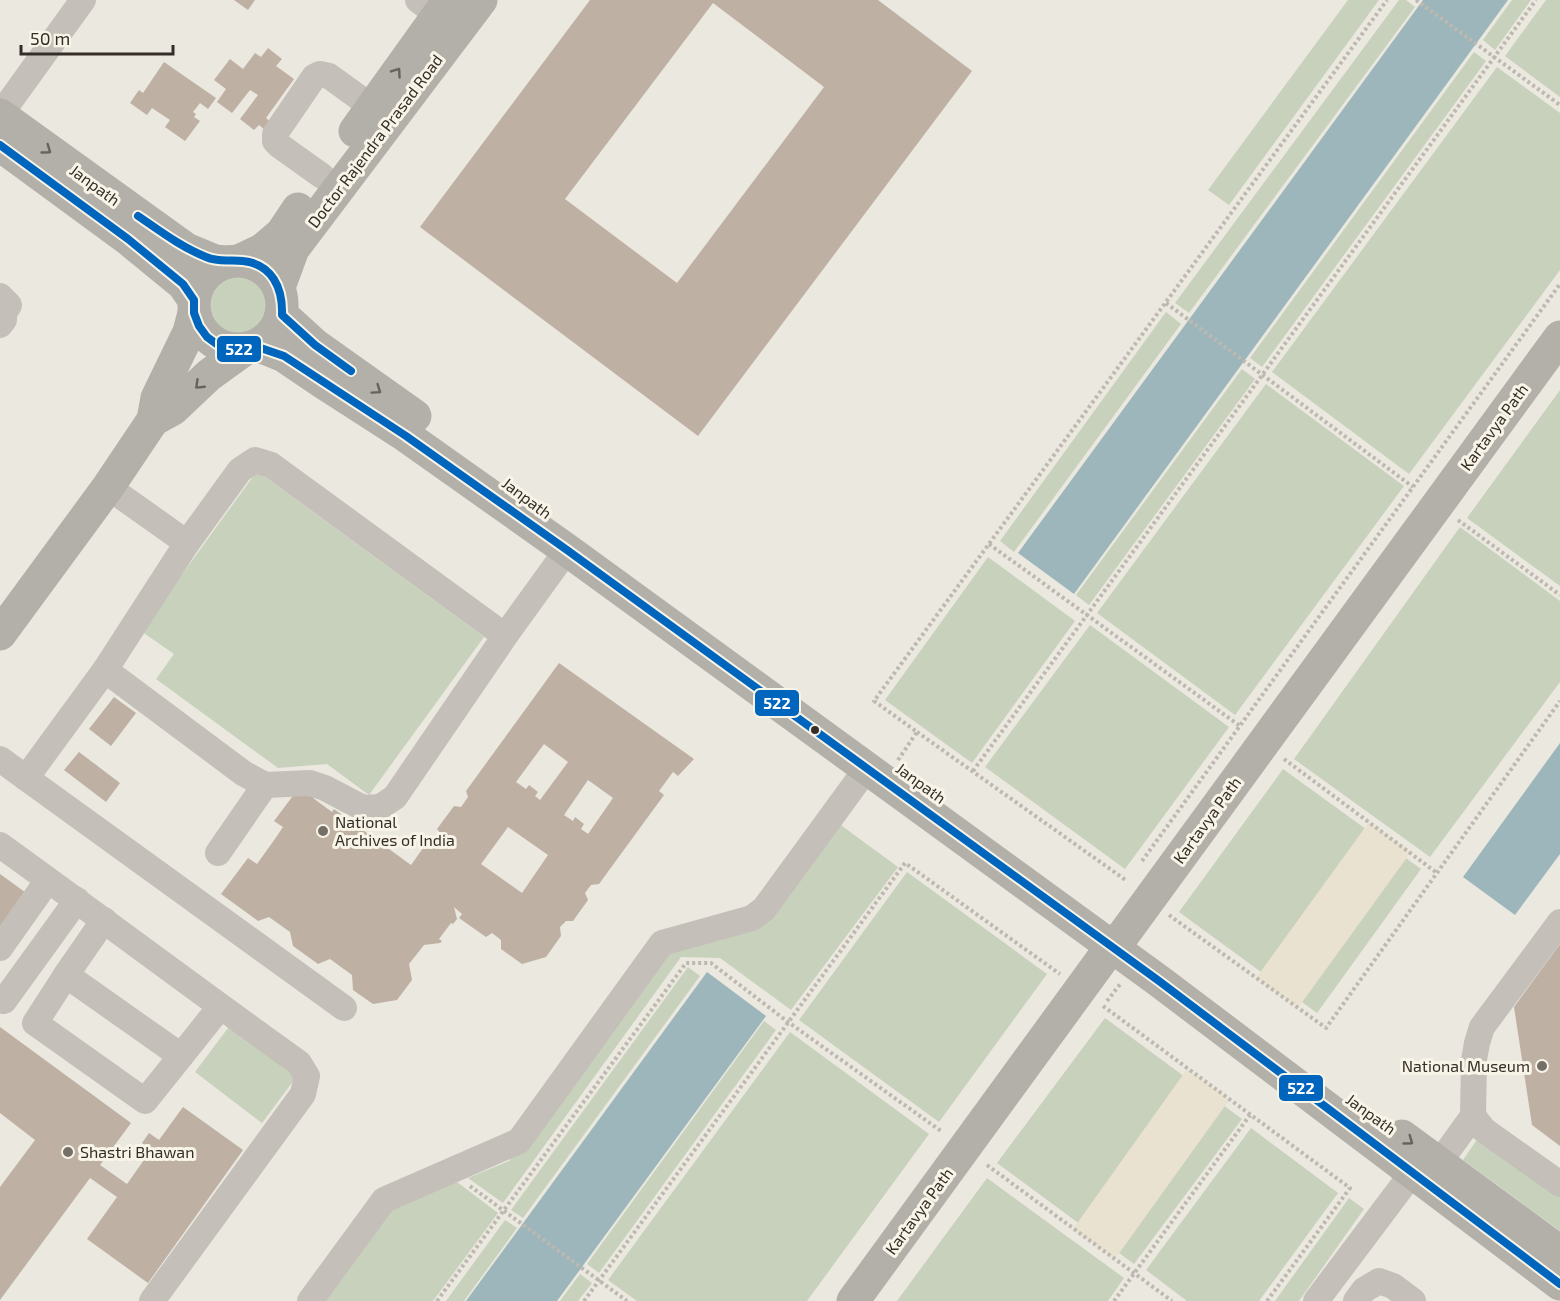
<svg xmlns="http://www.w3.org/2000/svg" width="1560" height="1301" viewBox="0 0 1560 1301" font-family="'Exo 2',sans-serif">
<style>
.green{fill:#c8d1bb}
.plaza{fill:#e9e2d0}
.water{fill:#9db6bb}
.building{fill:#beb0a3;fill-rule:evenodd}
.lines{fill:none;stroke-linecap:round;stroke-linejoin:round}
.path{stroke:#bdb9b1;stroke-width:4;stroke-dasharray:3 3;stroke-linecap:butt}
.minor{stroke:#c4c0b9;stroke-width:26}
.major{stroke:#b3afa9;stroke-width:33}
.bus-1-casing{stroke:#f8f4e7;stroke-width:12}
.bus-1{stroke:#0065bd;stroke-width:8}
.oneway{stroke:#67625c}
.bus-dot{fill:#352e28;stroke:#f8f4e7;stroke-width:2}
.poi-dot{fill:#756f68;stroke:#f8f4e7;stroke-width:2}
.labels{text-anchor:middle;stroke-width:6;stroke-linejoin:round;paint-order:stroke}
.street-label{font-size:16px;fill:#352e28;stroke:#f8f4e7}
.poi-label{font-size:16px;fill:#352e28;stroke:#f8f4e7;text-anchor:start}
.line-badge{stroke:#f8f4e7;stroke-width:2}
.badge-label{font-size:16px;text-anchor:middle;font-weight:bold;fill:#fff}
</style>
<rect width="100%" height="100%" fill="#ebe8e0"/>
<g class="green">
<polygon points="1348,0 1379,0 1229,205 1208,190"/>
<polygon points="1399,0 1406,0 1415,7 1189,313 1175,303"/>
<polygon points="1512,0 1531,0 1495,50 1483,40"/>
<polygon points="1546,0 1560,0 1560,97 1505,56"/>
<polygon points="1474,52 1486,61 1262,367 1250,358"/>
<polygon points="1497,67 1560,113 1560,270 1409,474 1272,372"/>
<circle cx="239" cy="305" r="30"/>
<polygon points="1166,312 1181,324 1014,552 1000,541"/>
<polygon points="1242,369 1255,379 1089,605 1076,595"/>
<polygon points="1266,384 1404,486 1235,715 1097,613"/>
<polygon points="1560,390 1560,586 1467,518"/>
<polygon points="257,471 484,637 369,795 327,764 278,768 156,679 174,654 141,631"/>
<polygon points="1460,527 1560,601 1560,682 1430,857 1294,759"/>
<polygon points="988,557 1075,621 972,763 885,700"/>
<polygon points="1090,625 1229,727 1125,869 985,767"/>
<polygon points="1283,769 1421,869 1317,1013 1179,912"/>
<polygon points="838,823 898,867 791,1010 720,958 681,957 503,1203 468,1178 509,1161 668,949 754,928"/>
<polygon points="907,872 1047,974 939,1122 799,1020"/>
<polygon points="688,967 700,976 523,1218 511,1210"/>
<polygon points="1105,1018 1242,1119 1134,1264 997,1163"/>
<polygon points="234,1020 297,1076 262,1123 195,1072"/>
<polygon points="764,1021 776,1030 599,1273 587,1264"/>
<polygon points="790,1032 929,1134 807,1301 637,1301 608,1280"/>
<polygon points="1251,1128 1338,1193 1259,1301 1187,1301 1146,1270"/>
<polygon points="1478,1138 1560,1197 1560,1231 1463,1160"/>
<polygon points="987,1178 1124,1278 1108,1301 897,1301"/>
<polygon points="457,1182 498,1213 433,1301 321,1301 390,1206"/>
<polygon points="1349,1198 1364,1209 1299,1301 1275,1301"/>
<polygon points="505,1220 517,1228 464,1301 446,1301"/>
<polygon points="580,1274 592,1283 578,1301 560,1301"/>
</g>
<g class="plaza">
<polygon points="1369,822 1411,852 1298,1008 1256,978"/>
<polygon points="1187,1069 1230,1099 1115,1259 1073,1229"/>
</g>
<g class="water">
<polygon points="1423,0 1508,0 1074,594 1018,553"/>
<polygon points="1560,743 1560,854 1515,915 1463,877"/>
<polygon points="707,972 766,1016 557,1301 466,1301"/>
</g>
<g class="building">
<polygon points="234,0 255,0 248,10"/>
<path d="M590 0H878L972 71 698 436 420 227ZM713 3 824 87 677 283 565 199Z"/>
<polygon points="268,48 282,59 276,66 294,79 266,118 271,122 265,130 259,125 254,130 240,119 258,95 250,90 232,113 217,102 226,89 214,80 230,59 243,69 255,53 261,57"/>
<polygon points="164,62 216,98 208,109 200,103 193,112 196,114 194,117 200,121 185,141 165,127 170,120 152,108 147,115 130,103 139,90 143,93"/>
<path d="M559 663 694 759 678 776 673 772 659 791 664 795 599 884 591 885 585 893 588 900 573 921H566L560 927 561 936 546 957 522 964 501 949V940L492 933 486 937 459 918 462 914 454 907 457 919 453 924 451 923 439 939 442 941 440 943 424 945 409 964 412 980 397 1000 373 1004 353 990 352 975 330 959 318 964 293 946 290 932 269 917 258 921 221 894 248 858 257 864 277 836 283 827 274 821 301 785 315 795 313 798 332 812 334 809 411 865 426 844 434 845 441 834 437 829 454 806 461 807 468 797 466 791ZM544 744 568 762 540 800 535 796 538 792 529 785 526 789 516 782ZM588 780 613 798 588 834 581 829 584 824 575 817 573 821 564 815ZM508 827 548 855 522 893 481 864Z"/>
<polygon points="114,697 136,713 111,746 89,729"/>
<polygon points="79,752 120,783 106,802 64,770"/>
<polygon points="0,874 33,898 0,942"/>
<polygon points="1560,944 1560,1146 1532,1125 1514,1007"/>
<polygon points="0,1027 131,1123 100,1165 127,1184 151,1150 142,1143 149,1133 159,1140 183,1107 243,1150 148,1283 87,1239 117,1197 90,1178 0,1300 0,1187 35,1140 0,1113"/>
</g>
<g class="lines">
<g class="path">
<polyline points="1416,0 1560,105"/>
<polyline points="1166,303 1413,487"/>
<polyline points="1458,520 1560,595"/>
<polyline points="989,544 1240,726"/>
<polyline points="917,732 1127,881"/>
<polyline points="1284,759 1437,873"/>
<polyline points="898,760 917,732 874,701 1387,0"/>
<polyline points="973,771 1536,0"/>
<polyline points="1142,861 1560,284"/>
<polyline points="1169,915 1326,1028 1560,701"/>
<polyline points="1107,1001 1121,983"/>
<polyline points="1103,1006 1350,1188 1267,1301"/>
<polyline points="987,1165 1172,1301"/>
<polyline points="470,1186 627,1301"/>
<polyline points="437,1301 686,963 711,963 788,1022 941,1131"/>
<polyline points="584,1301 905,863 1060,974"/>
<polyline points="1114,1301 1250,1115"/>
</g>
<g class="minor">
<polyline points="418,0 438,15"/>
<polyline points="0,115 83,0"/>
<polyline points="322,176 280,146 275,141 275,134 314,77 320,74 329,76 372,107"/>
<polyline points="0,296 9,305 4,313 4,320 0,325"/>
<polyline points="108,487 187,543"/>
<polyline points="505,636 271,465 255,460 240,470 187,543 105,670 243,773 265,785 310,783 325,788 363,808 380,807 395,797 505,636 567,550"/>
<polyline points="0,759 26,778 105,670"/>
<polyline points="26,778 344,1008"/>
<path d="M0 845C100 917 198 991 299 1063L307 1076 303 1094 152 1301"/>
<polyline points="218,853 265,785"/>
<polyline points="104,920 66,975 181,1056 220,1007"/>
<polyline points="1560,922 1482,1027 1477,1043 1474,1060 1473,1116 1484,1130 1560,1184"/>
<polyline points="0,948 48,880"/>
<polyline points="66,975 35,1023 145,1101 181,1056"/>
<polyline points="4,1001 77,900"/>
<polyline points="1439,1163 1473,1116"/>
<polyline points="310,1301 384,1200 519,1141 662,943 752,918 764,909 867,768"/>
<polyline points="1316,1301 1413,1172"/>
<polyline points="1356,1301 1364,1290 1379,1281 1393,1286 1413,1301"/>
</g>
<g class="major">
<polyline points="0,115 186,249 215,261 226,262"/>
<polyline points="355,131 449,0"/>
<polyline points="0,145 128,239 183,284 194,300"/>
<polyline points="241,260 262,250 282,233 298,209"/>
<circle cx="238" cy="305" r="44"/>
<polyline points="279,287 293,249 481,0"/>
<polyline points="282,315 315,345 415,416"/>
<polyline points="255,346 267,349 284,356 324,383 406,436 567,550 1159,981 1560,1284"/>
<polyline points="153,420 173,409 209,375 245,349"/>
<polyline points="0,634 108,487 153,420 157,398 189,332 194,313"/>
<polyline points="1402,1136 1560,1252"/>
<polyline points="853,1301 1111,947 1124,934 1560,337"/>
</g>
<defs>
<g id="bus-1">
<polyline points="0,145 128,239 183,284 194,300 194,313 199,326 207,337 218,345 231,349 245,349 255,346 284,356 406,436 567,550 1159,981 1560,1284"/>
<path d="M138 216C160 231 181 247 206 257 220 263 229 259 243 261 272 264 283 288 282 315L315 345 351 371"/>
</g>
</defs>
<use href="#bus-1" class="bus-1-casing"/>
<use href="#bus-1" class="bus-1"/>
</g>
<defs><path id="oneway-chevron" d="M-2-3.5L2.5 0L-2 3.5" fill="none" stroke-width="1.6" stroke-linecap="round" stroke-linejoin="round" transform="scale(1.5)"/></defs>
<g class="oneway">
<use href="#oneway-chevron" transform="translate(397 72) rotate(-55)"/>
<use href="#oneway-chevron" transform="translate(47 150) rotate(36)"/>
<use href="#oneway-chevron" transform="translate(199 385) rotate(136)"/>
<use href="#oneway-chevron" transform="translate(377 390) rotate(35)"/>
<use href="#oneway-chevron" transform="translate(1409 1141) rotate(36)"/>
</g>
<circle class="bus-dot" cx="815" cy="730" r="5"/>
<g class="poi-dot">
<circle cx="323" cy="831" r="6"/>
<circle cx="1542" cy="1066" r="6"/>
<circle cx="68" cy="1152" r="6"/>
</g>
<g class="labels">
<g class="street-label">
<text transform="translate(375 141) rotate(-53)" y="6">Doctor Rajendra Prasad Road</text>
<text transform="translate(95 185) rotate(36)" y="6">Janpath</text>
<text transform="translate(1494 427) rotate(-54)" y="6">Kartavya Path</text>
<text transform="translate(527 498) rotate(37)" y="6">Janpath</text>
<text transform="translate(921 783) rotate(36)" y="6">Janpath</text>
<text transform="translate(1207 820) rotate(-54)" y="6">Kartavya Path</text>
<text transform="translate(1371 1114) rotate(36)" y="6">Janpath</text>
<text transform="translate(919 1211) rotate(-54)" y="6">Kartavya Path</text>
</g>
<g class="poi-label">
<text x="335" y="828">National<tspan x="335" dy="18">Archives of India</tspan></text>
<text x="1530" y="1072" text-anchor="end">National Museum</text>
<text x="80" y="1158">Shastri Bhawan</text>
</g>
</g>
<g class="line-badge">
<rect x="216" y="335" width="46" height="28" rx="6" fill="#0065bd"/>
<rect x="754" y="689" width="46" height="28" rx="6" fill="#0065bd"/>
<rect x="1278" y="1074" width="46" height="28" rx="6" fill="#0065bd"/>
</g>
<g class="badge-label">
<text x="239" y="355">522</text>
<text x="777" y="709">522</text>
<text x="1301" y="1094">522</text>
</g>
<path d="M21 45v9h152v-9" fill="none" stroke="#352e28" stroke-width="3"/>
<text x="30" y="45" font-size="18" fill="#352e28" stroke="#f8f4e7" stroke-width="4.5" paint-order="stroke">50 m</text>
</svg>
